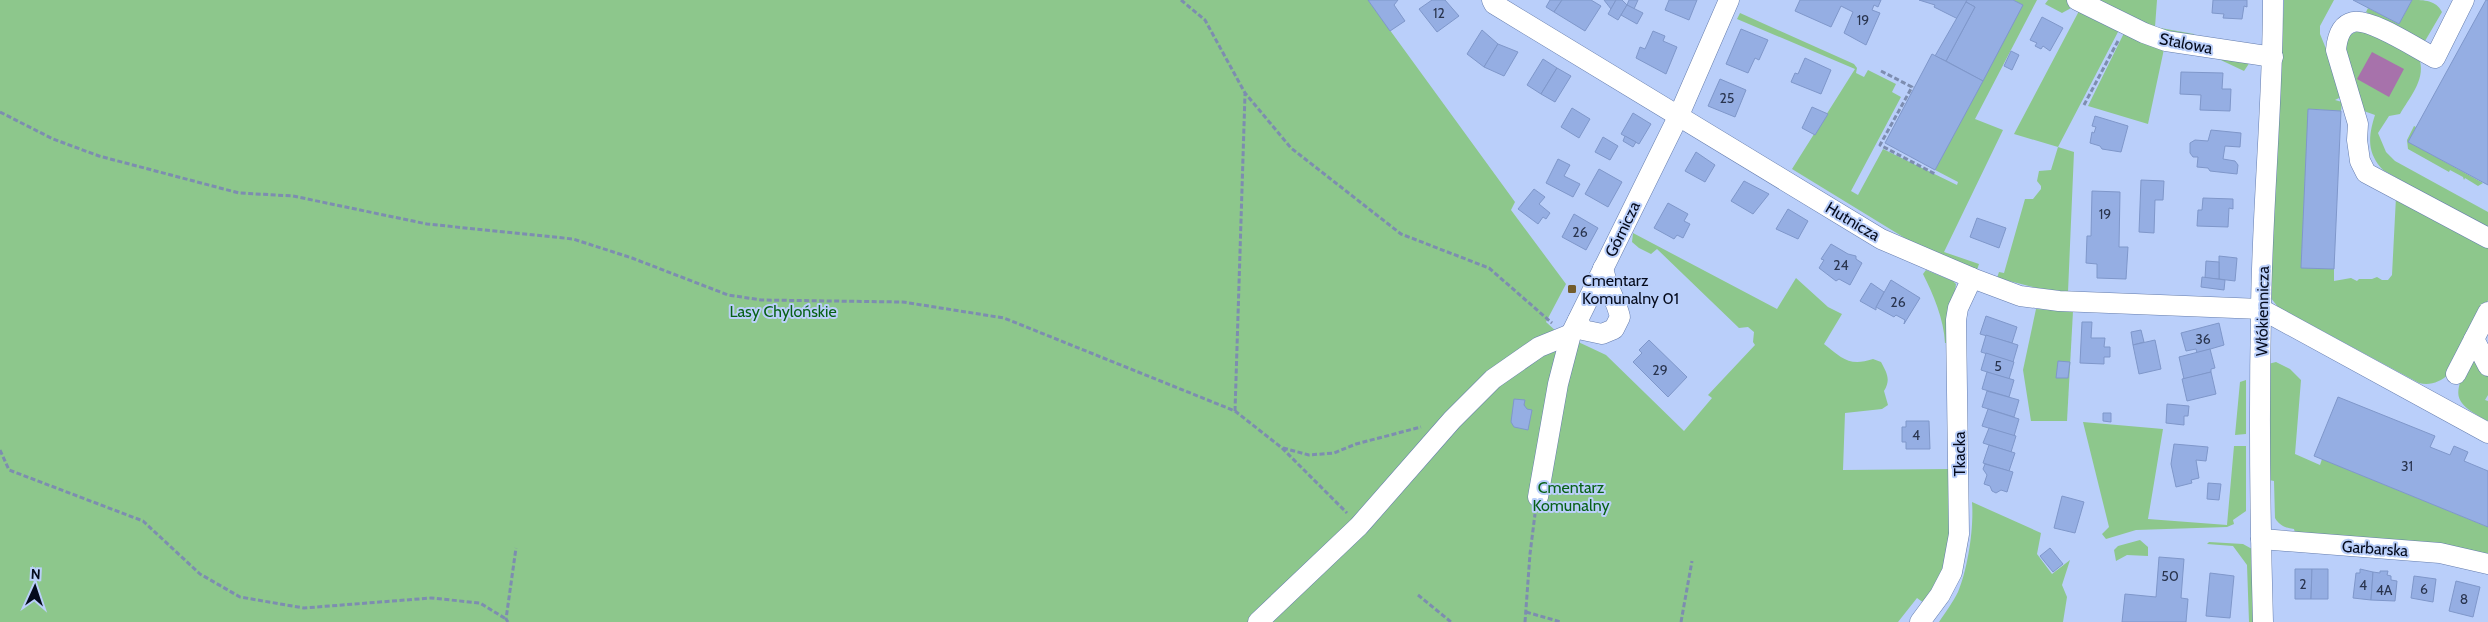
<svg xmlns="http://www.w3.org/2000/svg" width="2488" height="622" viewBox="0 0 2488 622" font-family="Cabin,sans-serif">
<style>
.green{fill:#8dc78c}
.water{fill:#a772ab}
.building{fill:#95aee3;stroke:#7f97ca}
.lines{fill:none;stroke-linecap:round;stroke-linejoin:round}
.minor-casing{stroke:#647cad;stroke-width:21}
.path{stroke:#7d8db0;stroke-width:3;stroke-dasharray:5 2.5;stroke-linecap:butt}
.minor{stroke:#fff;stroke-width:20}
.poi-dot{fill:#735c2c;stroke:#bacffa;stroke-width:2}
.labels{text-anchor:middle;stroke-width:4;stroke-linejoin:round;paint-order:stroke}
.number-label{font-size:14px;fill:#29344e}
.street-label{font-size:16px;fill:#050b1d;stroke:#bacffa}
.poi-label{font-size:16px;fill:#050b1d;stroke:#bacffa;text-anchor:start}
.park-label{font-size:16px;fill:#086116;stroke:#bacffa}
</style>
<rect width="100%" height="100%" fill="#bacffa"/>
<g class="green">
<path d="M0 0H1368L1515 202 1511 210 1566 284 1546 322 1557 332 1606 355 1684 431 1712 398 1708 395 1755 345 1753 342 1754 332 1748 327 1739 328 1657 249 1651 254 1639 248 1632 242 1633 233 1777 309 1796 278 1828 307 1842 314 1824 344C1842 358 1849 367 1873 359L1881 362C1887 373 1891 380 1884 391L1888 405 1882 409 1845 413 1843 470 1950 469 1952 537 1947 563 1924 603 1917 598 1898 622H0Z"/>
<polygon points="2013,0 2041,0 2037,0 1975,119 2003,130 1944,252 1979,264 1977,270 1908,240 1792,169 1855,69 1737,19 1740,13 1854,64 1857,68 1856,73 1864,77 1868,70 1896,84 1892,92 1901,97 1851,191 1858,195 1883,149 1957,185 1958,182 1935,170 2022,5"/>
<polygon points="2048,0 2068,0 2119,30 2058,147 2074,152 2068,292 2037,288 1997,278 1999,272 2004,273 2025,199 2033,199 2041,189 2041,186 2037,181 2039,171 2051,170 2058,147 2014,134 2079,11 2073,7 2062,13 2045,4"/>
<polygon points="2090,0 2157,0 2155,27 2194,34 2193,40 2174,37"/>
<path d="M2284 0H2334L2320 26V34L2345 95 2335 100 2342 102 2341 111 2309 109 2301 267 2334 269V281L2351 278 2357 281 2359 279H2372L2377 277 2382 280H2388L2392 275 2396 197 2488 244V300L2449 374C2440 382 2430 386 2419 383L2278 307 2270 297Z"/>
<path d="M2412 0C2424 0 2436 0 2442 12L2425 41H2421L2366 12 2368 8 2399 24Z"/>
<path d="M2363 28 2420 61C2425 81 2409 98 2400 114L2389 116 2378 133 2386 152 2395 161 2488 212V230L2383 170C2367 153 2368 137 2375 115L2361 110 2346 72 2345 41 2352 34Z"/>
<polygon points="2124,33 2250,62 2244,71 2208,54 2175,53 2164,49 2148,124 2088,106"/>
<polygon points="2414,126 2416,127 2409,142 2483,183 2478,186 2465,178 2464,180 2463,177 2450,170 2449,172 2408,149 2407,140"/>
<path d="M1926 270 1953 281 1956 284 1948 343H1945C1944 319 1933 294 1923 274Z"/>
<polygon points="2036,309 2073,311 2067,421 2031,421 2023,370"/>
<path d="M2470 358 2488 370V395L2485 400 2488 401V421C2450 401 2454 395 2470 358Z"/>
<path d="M2276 362 2290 369 2301 380 2295 454 2320 465 2322 459 2488 527V556L2295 533 2294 529C2285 528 2279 525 2275 518L2274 481 2269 480 2268 364Z"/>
<polygon points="2246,380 2246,434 2235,435 2240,382"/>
<polygon points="2083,422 2163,429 2148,519 2227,525 2234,446 2246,446 2246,511 2233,520 2234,524 2227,527 2136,530 2106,539 2102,534 2109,527"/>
<path d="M1972 502 2041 533 2037 554 2052 574 2070 560 2062 585 2067 597 2063 622H1939C1945 613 1953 602 1958 592 1968 568 1974 528 1972 502Z"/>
<polygon points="2140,540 2148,547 2148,556 2127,555 2116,561 2114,550 2118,546"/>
<polygon points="2209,542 2243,544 2252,549 2256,622 2249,622 2247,565 2233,546 2207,544"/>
</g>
<polygon class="water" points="2372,52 2404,69 2389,97 2357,79"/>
<g class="building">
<polygon points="1368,0 1398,0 1394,5 1405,21 1390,31"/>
<polygon points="1432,0 1445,0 1459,16 1437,32 1419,9"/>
<polygon points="1550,0 1562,0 1554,12 1546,7"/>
<polygon points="1562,0 1591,0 1601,6 1585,31 1554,12"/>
<polygon points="1604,0 1616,0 1611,9"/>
<polygon points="1616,0 1622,0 1627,5 1618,20 1608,14"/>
<polygon points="1638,0 1634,9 1627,5 1629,0"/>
<polygon points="1669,0 1697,0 1689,20 1665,10"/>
<polygon points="1800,0 1881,0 1878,7 1874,5 1872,10 1880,13 1866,45 1844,33 1853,12 1841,6 1831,27 1795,11"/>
<polygon points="1919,0 1967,0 1958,19 1934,7 1935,5"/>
<polygon points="1967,0 2013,0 2023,5 1983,81 1946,61 1975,7 1966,2"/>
<polygon points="2213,0 2247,0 2247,7 2244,6 2242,19 2223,18 2224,14 2212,13"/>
<polygon points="2353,0 2412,0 2399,24"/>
<polygon points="2486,0 2488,0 2488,185 2408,142"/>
<polygon points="1966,2 1975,7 1946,61 1935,56"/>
<polygon points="1627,5 1643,13 1637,24 1621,15"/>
<polygon points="2042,17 2063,28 2050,51 2043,46 2041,49 2035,46 2037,43 2030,40"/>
<polygon points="1741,29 1768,40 1759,60 1755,58 1748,73 1726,64"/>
<polygon points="1482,30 1498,44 1484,67 1467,54"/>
<polygon points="1653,31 1665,36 1663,41 1677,47 1666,74 1636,58 1640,47 1645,49"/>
<polygon points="1498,44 1518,52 1504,76 1484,67"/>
<polygon points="2011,51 2019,55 2012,70 2004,66"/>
<polygon points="1932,54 1983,81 1935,170 1885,143"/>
<polygon points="1805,58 1831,70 1821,94 1791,82 1795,73 1798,74"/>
<polygon points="1543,59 1557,68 1541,94 1527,85"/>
<polygon points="1557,68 1571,76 1555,102 1541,94"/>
<polygon points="2181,72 2223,73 2222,89 2231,89 2230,111 2200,110 2201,95 2180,94"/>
<polygon points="1720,79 1746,90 1735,117 1708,106"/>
<polygon points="1812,107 1828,114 1815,135 1802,128"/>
<polygon points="1572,108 1590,119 1579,138 1561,127"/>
<polygon points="2308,109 2341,111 2334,269 2301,268"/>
<polygon points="1633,113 1651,124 1639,144 1621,134"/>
<polygon points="2095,116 2128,126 2121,152 2102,149 2100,146 2090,143 2092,132 2094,133 2096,127 2092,126"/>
<polygon points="2211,130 2241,133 2240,147 2225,146 2223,159 2235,161 2238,165 2237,174 2210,171 2208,168 2197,167 2198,157 2193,157 2190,153 2190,143 2195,140 2208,141"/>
<polygon points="1625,136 1636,142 1633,147 1623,141"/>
<polygon points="1603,137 1618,146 1610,160 1595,152"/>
<polygon points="1696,152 1715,165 1705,182 1685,171"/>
<polygon points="1558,159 1570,165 1564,176 1580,184 1573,197 1546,183"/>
<polygon points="1599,169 1622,182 1608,207 1585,194"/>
<polygon points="2141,180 2164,181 2163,200 2155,200 2154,233 2139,232"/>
<polygon points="1744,181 1769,194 1753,214 1731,201"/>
<polygon points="1534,189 1545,197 1539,204 1550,213 1546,219 1543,217 1538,224 1518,209"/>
<polygon points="2092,191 2120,192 2119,247 2128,247 2126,279 2097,278 2097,264 2086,263 2087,236 2091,236"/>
<polygon points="2203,198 2233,199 2233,209 2229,208 2228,227 2197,226 2198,210 2202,210"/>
<polygon points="1668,203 1688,214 1684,221 1690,224 1683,238 1677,235 1674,239 1654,228"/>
<polygon points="1788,209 1808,221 1798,239 1776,229"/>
<polygon points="1574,214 1598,228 1586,250 1562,237"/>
<polygon points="1977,218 2006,228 1999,248 1970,237"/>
<polygon points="1831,244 1848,254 1856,256 1856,259 1862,263 1850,285 1839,279 1836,281 1819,268 1824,260 1821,259"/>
<polygon points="2219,256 2237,258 2235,281 2219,279"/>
<polygon points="2206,261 2219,262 2219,279 2205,278"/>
<polygon points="2202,277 2225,280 2224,290 2201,287"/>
<polygon points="1891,280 1920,298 1904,324 1905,320 1896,315 1894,317 1876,307"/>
<polygon points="1871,283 1884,292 1876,307 1876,310 1860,301"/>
<polygon points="1986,316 2017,327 2012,343 1980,334"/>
<polygon points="2082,322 2092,322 2091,338 2105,338 2104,347 2110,347 2110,357 2104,357 2104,364 2080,363"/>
<polygon points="2219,323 2224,345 2197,353 2196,349 2186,351 2181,333"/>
<polygon points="2141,330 2144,342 2133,345 2131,332"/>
<polygon points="1986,335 2018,345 2013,362 1981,352"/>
<polygon points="1649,340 1687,377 1668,397 1633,362 1642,353 1639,350"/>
<polygon points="2155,340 2161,369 2139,374 2133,345"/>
<polygon points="2210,349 2215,368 2211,369 2211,372 2184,379 2179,357"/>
<polygon points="1986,353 2014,362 2009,379 1981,370"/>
<polygon points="2058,361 2070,362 2068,378 2056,378"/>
<polygon points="1987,372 2014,380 2009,397 1982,389"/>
<polygon points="2211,372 2216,394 2187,401 2182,379"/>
<polygon points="1987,391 2019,400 2014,417 1982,407"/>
<polygon points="2338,397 2435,436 2430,447 2450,455 2454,446 2468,452 2464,461 2488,471 2488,527 2314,456"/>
<polygon points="1514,399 1525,400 1524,405 1527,409 1532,410 1528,430 1514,427 1511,422"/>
<polygon points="2167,404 2189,406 2188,416 2184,416 2184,425 2166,423"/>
<polygon points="1988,409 2019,419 2014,436 1982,426"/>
<polygon points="2103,413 2111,413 2111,422 2103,421"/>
<polygon points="1906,421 1929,421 1930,449 1906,449 1906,442 1902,442 1902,427 1906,427"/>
<polygon points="1989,428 2016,436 2011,452 1983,443"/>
<polygon points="2174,444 2208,447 2206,461 2196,460 2199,478 2191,480 2192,483 2176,487 2171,464"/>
<polygon points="1989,445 2015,453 2009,471 1983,463"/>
<polygon points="1985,464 2013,472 2007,492 2001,490 1996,493 1992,491 1990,486 1984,484 1987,475 1983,469"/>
<polygon points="2208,483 2221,484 2219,500 2207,499"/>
<polygon points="2062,496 2084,502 2075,533 2054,528"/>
<polygon points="2050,548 2063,564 2053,572 2040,556"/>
<polygon points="2159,557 2184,559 2181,598 2188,599 2186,622 2122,622 2125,594 2156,597"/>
<polygon points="2295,569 2312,569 2311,599 2295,599"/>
<polygon points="2312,569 2328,569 2328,599 2311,599"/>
<polygon points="2360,569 2373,572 2371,600 2353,598 2356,573 2360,573"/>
<polygon points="2380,571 2388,571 2387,575 2391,576 2391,580 2397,581 2395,601 2371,600 2373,572 2380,573"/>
<polygon points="2210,573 2234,576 2230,618 2206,616"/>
<polygon points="2414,576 2436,579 2433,602 2411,598"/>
<polygon points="2456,581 2480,587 2473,617 2449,611"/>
</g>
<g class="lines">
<defs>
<g id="minor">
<polyline points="1492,0 1494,4 1881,239 1972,278 2020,296 2059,301 2261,309 2488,433"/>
<polyline points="2077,0 2144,33 2166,41 2273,57"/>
<path d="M2464 0 2435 58C2417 49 2371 18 2353 22 2340 25 2337 39 2336 50L2358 124 2357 140 2360 161 2366 173 2488 238"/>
<path d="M1578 320 1583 330 1602 334 1614 329 1620 317C1616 299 1607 288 1603 268"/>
<polyline points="2474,339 2488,366"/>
<polyline points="2456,374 2488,312"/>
<polyline points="1538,497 1558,384 1571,334 1679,115 1729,0"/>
<polyline points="2261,539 2440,553 2488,564"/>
<polyline points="1258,622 1359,526 1452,420 1493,379 1539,347 1571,334"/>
<polyline points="1920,622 1940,595 1952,572 1959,534 1956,320 1958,308 1972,278"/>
<path d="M2263 622C2260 518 2259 414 2261 311 2262 207 2273 104 2273 0"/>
</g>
</defs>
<use href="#minor" class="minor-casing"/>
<g class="path">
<polyline points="1181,0 1205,20 1245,93 1291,148 1401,234 1489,268 1552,323"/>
<polyline points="1881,71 1912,87 1880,145 1935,174"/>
<polyline points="2084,105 2119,39"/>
<polyline points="0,112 53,139 99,156 239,193 293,196 427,224 573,239 632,258 728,295 761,300 903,302 1004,318 1235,411 1282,448 1347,513"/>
<polyline points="1235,411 1245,94"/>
<polyline points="1283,448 1309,455 1334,453 1356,444 1421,427"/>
<polyline points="0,450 9,470 143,521 200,574 240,597 304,608 431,598 480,603 506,619"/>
<polyline points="1418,595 1451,622"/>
<polyline points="1526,612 1561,622"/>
<polyline points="508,622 506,619 516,548"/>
<polyline points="1525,622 1530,554 1535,514"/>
<polyline points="1681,622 1692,561"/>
</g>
<use href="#minor" class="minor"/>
</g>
<rect class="poi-dot" x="1567" y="284" width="10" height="10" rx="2.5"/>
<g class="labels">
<g class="number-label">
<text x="1439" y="18">12</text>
<text x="1863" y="25">19</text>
<text x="1727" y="103">25</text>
<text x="2105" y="219">19</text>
<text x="1580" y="237">26</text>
<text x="1841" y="270">24</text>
<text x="1898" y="307">26</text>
<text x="2203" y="344">36</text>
<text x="1998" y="371">5</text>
<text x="1660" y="375">29</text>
<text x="1916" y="440">4</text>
<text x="2407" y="471">31</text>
<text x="2170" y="581">50</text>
<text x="2303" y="589">2</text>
<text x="2363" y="590">4</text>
<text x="2424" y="594">6</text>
<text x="2384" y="595">4A</text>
<text x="2464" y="604">8</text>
</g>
<g class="street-label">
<text transform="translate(2186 43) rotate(11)" y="6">Stalowa</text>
<text transform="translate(1853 221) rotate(31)" y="6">Hutnicza</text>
<text transform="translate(1622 229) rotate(-64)" y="6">Górnicza</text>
<text transform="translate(2262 311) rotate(-89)" y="6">Włókiennicza</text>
<text transform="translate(1959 454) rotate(-90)" y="6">Tkacka</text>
<text transform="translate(2375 548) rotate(4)" y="6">Garbarska</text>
</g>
<g class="poi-label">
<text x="1582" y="286">Cmentarz<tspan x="1582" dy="18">Komunalny 01</tspan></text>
</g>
<g class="park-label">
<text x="783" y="317">Lasy Chylońskie</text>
<text x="1571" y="493">Cmentarz<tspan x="1571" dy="18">Komunalny</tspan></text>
</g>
</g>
<g transform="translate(35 587) rotate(3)" stroke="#bacffa" stroke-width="4" paint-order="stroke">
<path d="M0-4L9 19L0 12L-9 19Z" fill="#050b1d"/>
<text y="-8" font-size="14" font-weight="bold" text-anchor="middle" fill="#050b1d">N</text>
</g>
</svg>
